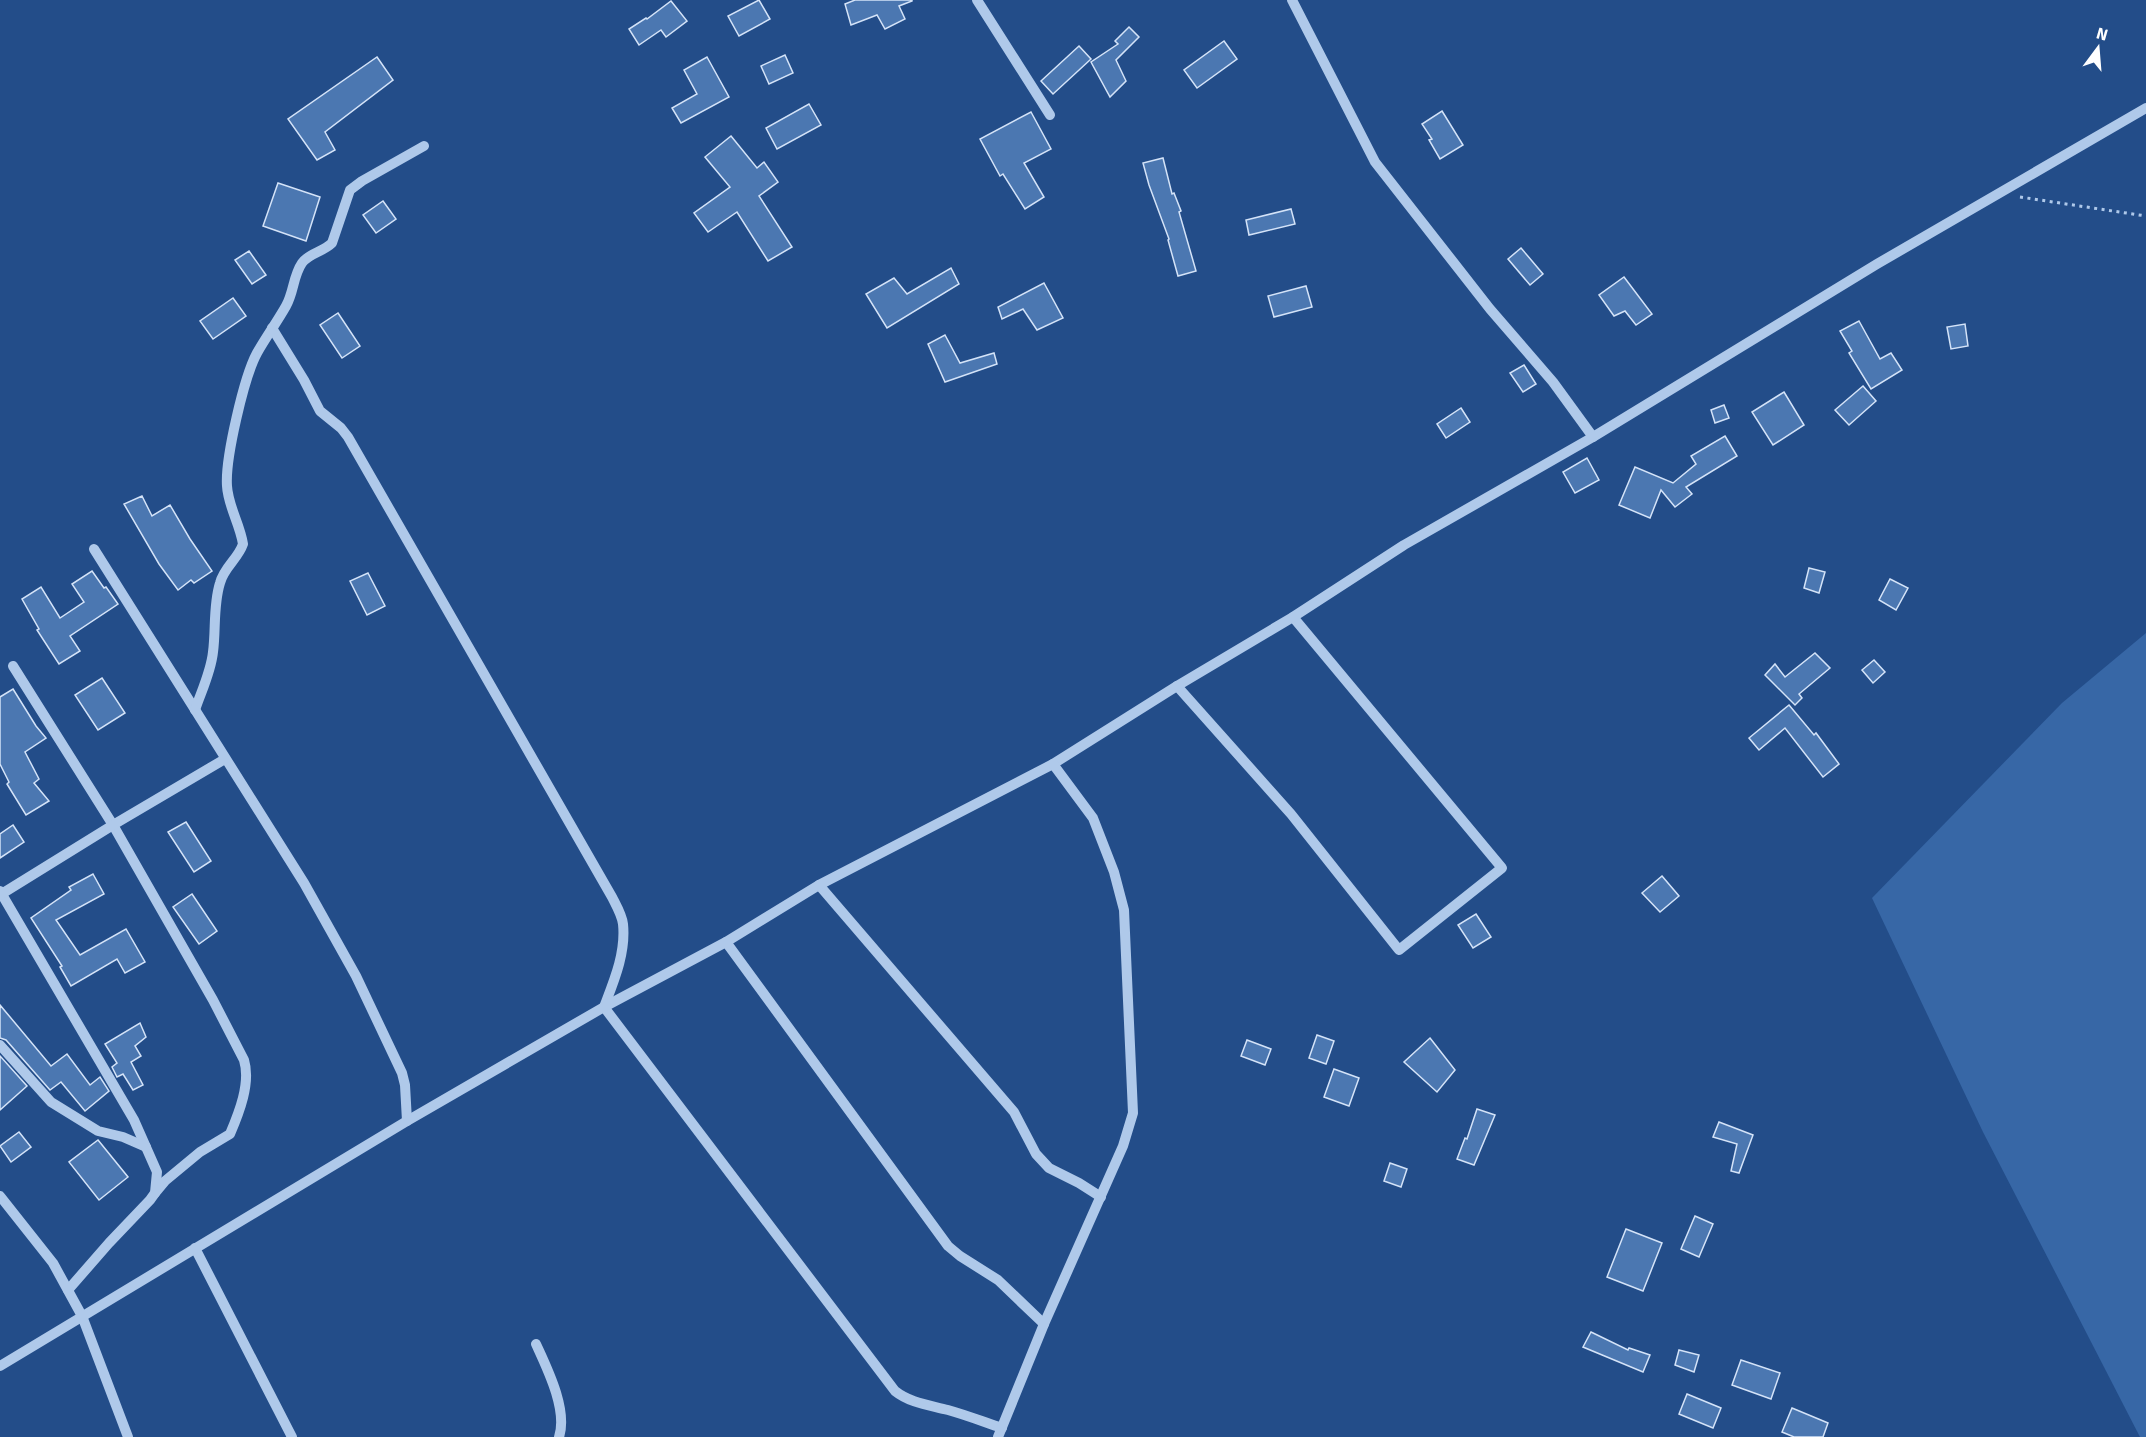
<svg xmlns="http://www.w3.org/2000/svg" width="2146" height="1437" viewBox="0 0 2146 1437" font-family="Signika,sans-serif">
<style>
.green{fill:#3767a6}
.building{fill:#4b77b1;stroke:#d4e3f8;stroke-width:1.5}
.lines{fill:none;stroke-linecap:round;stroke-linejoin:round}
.path{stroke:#afc9ea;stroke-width:3;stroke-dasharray:3 4.5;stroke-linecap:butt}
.minor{stroke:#afc9ea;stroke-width:10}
</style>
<rect width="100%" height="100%" fill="#234d89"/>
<polygon class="green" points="2146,633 2146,1437 2140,1437 1983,1132 1872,898 2062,703"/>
<g class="building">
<polygon points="759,0 770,19 739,36 728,16"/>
<polygon points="855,0 912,0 912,1 899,6 905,19 885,29 877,15 851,25 845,4"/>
<polygon points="671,1 687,21 666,37 661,30 639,45 629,29 646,18 647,19"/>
<polygon points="1129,27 1139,37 1116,60 1126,81 1110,97 1091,62 1118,44 1115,41"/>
<polygon points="1224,41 1237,59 1197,88 1184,70"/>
<polygon points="1079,46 1091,59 1053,94 1041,81"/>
<polygon points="785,55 793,73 769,84 761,66"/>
<polygon points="377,57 393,80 325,132 335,150 317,160 288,119"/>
<polygon points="707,57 729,97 681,123 672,108 697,94 684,70"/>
<polygon points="809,104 821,125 777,149 766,128"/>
<polygon points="1442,111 1463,145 1440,159 1429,140 1432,139 1422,124"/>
<polygon points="1031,112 1051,149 1024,163 1044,197 1025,209 1003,174 1000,176 980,139"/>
<polygon points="731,136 757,168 764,162 778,182 759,196 792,247 768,261 737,212 708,232 694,213 730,187 705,157"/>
<polygon points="1163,158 1172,194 1174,193 1181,211 1179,212 1196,271 1178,276 1168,240 1169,239 1149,185 1143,163"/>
<polygon points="278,183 320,197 306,241 263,226"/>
<polygon points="383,201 396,219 376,233 363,215"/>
<polygon points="1291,209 1295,224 1249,235 1246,220"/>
<polygon points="1521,248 1543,274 1530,285 1508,259"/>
<polygon points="249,251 266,275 252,284 235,260"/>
<polygon points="951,268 959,284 887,328 866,294 894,278 907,294"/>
<polygon points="1624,277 1652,314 1636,325 1625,311 1614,316 1599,295"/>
<polygon points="1044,283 1063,318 1037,330 1023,309 1002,319 998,307"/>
<polygon points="1306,286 1312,307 1274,317 1268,296"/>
<polygon points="233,298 246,316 213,339 200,321"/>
<polygon points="338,313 360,346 342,358 320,325"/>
<polygon points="1859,321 1880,359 1891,353 1902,370 1871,389 1849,353 1852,351 1840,331"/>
<polygon points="1965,324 1968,346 1951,349 1947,327"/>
<polygon points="945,335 960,363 994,353 997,364 945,382 928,344"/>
<polygon points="1524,365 1536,384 1523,392 1510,373"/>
<polygon points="1863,386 1876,401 1849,425 1835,410"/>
<polygon points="1784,392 1804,425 1773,445 1752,412"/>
<polygon points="1724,405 1729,418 1715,423 1711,410"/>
<polygon points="1461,408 1470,422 1446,438 1437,424"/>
<polygon points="1725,436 1737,456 1686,487 1692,494 1675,507 1661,490 1650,518 1619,505 1635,467 1673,483 1696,464 1691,456"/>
<polygon points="1587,458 1599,480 1575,493 1563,472"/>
<polygon points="142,496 152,516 170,505 190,539 212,571 194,583 191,580 178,590 159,564 124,504"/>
<polygon points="1809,568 1825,572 1819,593 1804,588"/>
<polygon points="92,571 104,588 106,587 118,604 70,636 80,651 59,664 37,630 39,629 22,599 41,587 60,618 84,602 72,584"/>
<polygon points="368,573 385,606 367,615 350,581"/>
<polygon points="1890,579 1908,588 1896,610 1879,600"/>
<polygon points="1815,653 1830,668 1799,694 1802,698 1795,705 1765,675 1775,664 1785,677"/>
<polygon points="1874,660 1885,672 1873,683 1862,670"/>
<polygon points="102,678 125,713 98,730 75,695"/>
<polygon points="13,689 36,726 46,738 25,752 39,779 34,783 49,801 26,815 7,784 9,782 0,764 0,697"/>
<polygon points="1789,705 1814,735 1816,733 1839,764 1823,777 1785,728 1759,750 1749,738"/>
<polygon points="186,822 211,861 194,872 168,832"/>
<polygon points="13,825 24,842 0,858 0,834"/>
<polygon points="93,874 104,894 56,920 80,955 126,929 145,962 125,973 117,959 71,986 60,967 62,966 31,918 71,890 69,887"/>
<polygon points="1662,876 1679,896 1660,912 1642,893"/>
<polygon points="192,894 217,931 199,944 173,907"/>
<polygon points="1476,914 1491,937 1473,948 1458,925"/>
<polygon points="0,1005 51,1066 67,1054 90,1085 100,1077 109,1091 85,1111 61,1082 50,1090 6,1040 0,1038"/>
<polygon points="140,1023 146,1037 135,1046 141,1056 131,1062 143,1085 133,1090 123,1074 117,1077 112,1067 117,1063 105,1044"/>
<polygon points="1317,1035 1334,1041 1326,1064 1309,1058"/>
<polygon points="1430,1038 1455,1070 1437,1092 1404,1062"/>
<polygon points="1247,1040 1271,1049 1265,1065 1241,1056"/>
<polygon points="0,1056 27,1086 0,1110"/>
<polygon points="1334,1069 1359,1078 1349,1106 1324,1097"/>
<polygon points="1477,1109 1495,1115 1474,1165 1457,1159 1465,1138 1467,1139"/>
<polygon points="1719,1122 1753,1135 1739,1173 1731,1171 1737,1144 1713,1137"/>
<polygon points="19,1132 31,1147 11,1162 0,1146"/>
<polygon points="98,1140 128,1177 99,1200 69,1162"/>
<polygon points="1390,1163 1407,1169 1401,1187 1384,1181"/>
<polygon points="1695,1216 1713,1224 1699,1257 1681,1249"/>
<polygon points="1626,1229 1662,1243 1643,1291 1607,1277"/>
<polygon points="1591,1332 1628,1350 1629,1348 1650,1355 1643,1372 1583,1347"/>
<polygon points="1679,1350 1699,1355 1694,1372 1675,1365"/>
<polygon points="1741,1360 1780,1373 1771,1399 1732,1385"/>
<polygon points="1687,1394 1721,1408 1713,1428 1679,1414"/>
<polygon points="1792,1408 1828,1423 1823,1437 1794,1437 1782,1432"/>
</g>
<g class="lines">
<polyline class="path" points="2020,197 2146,216"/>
<g class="minor">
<polyline points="977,0 1050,115"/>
<polyline points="1292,0 1375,162 1490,309 1553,382 1593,437"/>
<path d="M272 328 304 380 320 411 341 428 348 437 612 897C616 905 622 915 623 924 626 953 614 981 604 1007L895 1391C910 1403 929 1405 948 1410 966 1415 984 1422 1002 1428"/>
<polyline points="94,549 304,883 356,976 402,1073 405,1085 407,1121"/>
<path d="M13 666 113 825 213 1000 244 1060C251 1083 239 1113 230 1134L200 1152 165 1181 155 1193"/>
<polyline points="1177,686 1291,814 1399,950 1502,868 1293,617"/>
<path d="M195 710C201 692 211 672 213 652 216 630 213 605 220 583 224 567 238 559 243 544 240 524 228 506 227 486 225 459 244 377 257 353 266 337 277 322 286 306 294 292 293 276 302 263 309 253 323 252 332 243L350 190 362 181 424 146"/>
<polyline points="819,885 1014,1112 1036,1154 1049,1168 1079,1183 1101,1197"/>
<polyline points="0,891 134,1120 157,1172 155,1193 150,1200 109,1243 68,1290"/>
<polyline points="0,895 113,825 225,759"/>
<polyline points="726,942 948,1246 960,1256 998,1280 1044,1324"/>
<polyline points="0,1045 51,1102 98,1131 123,1137 146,1147"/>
<polyline points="0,1196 53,1263 82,1316 128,1437"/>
<polyline points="195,1248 292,1437"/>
<path d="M536 1344C547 1368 568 1410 559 1437"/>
<polyline points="0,1366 407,1121 604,1007 726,942 819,885 1053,764 1177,686 1293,617 1404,545 1593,437 1877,264 2146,108"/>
<polyline points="998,1437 1044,1324 1123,1146 1133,1113 1124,910 1114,872 1093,818 1053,764"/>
</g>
</g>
<g transform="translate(2098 48) rotate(16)" stroke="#234d89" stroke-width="4.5" paint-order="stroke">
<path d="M0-4.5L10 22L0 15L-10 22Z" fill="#ffffff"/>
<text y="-9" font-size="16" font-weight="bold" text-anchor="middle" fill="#ffffff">N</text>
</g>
</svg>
